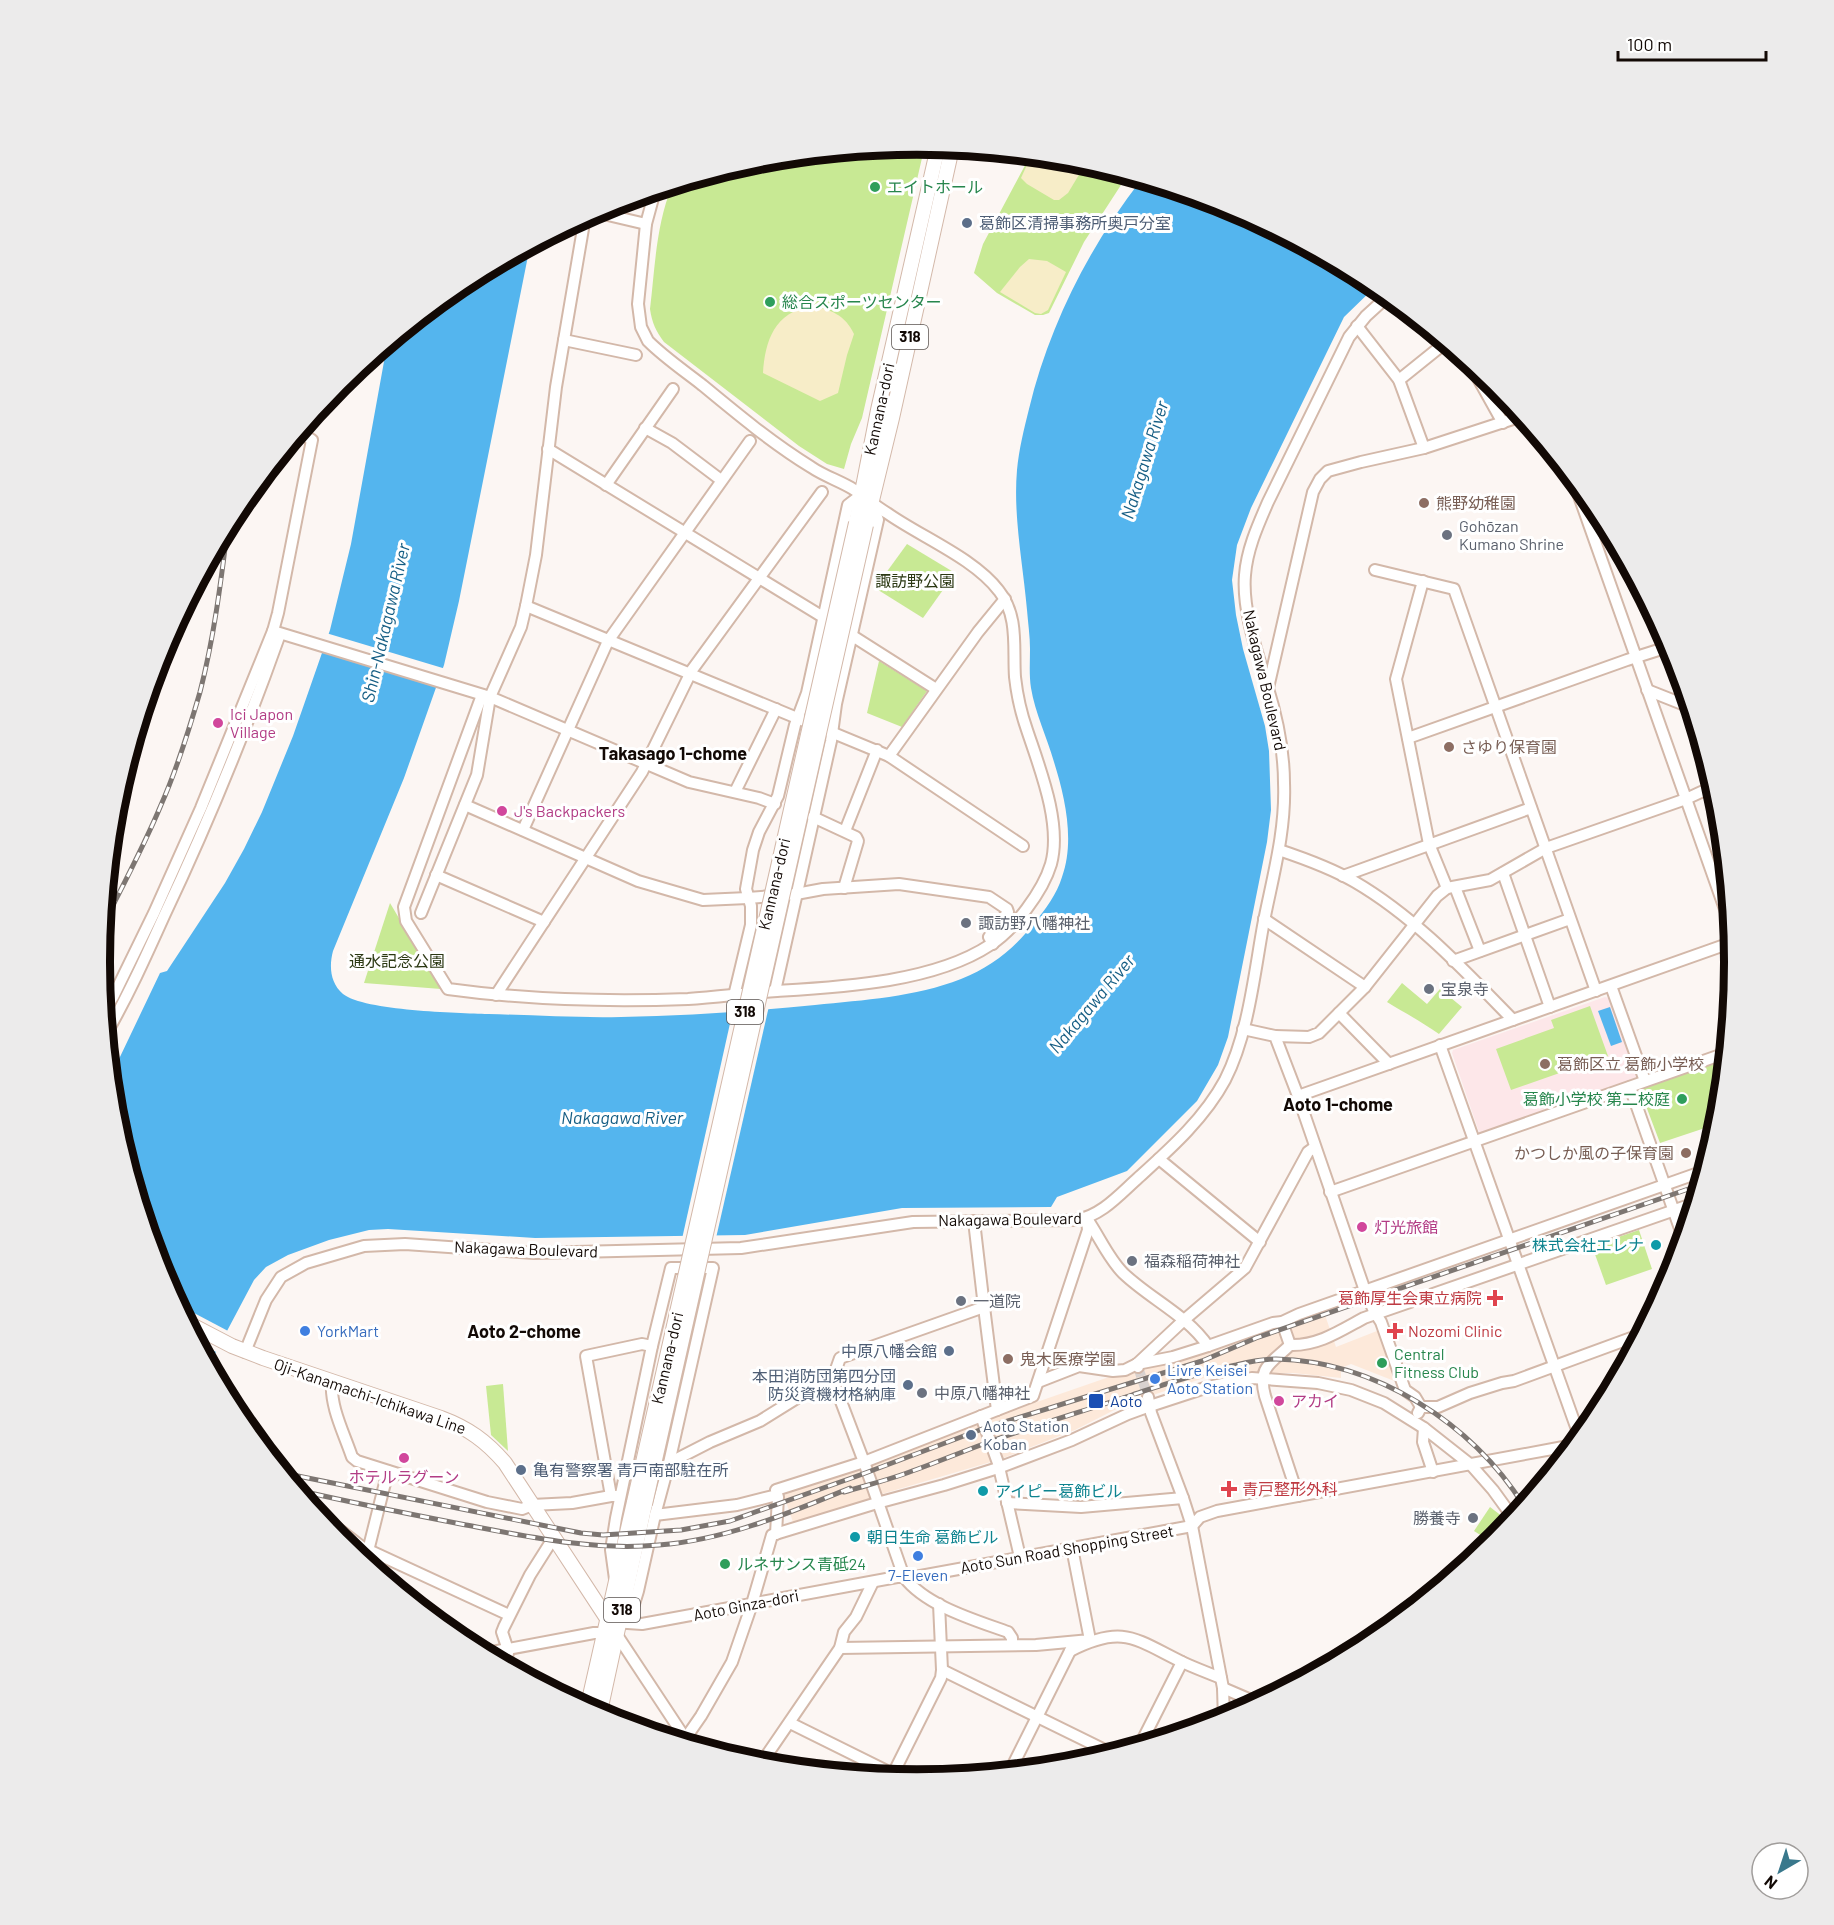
<svg xmlns="http://www.w3.org/2000/svg" width="1834" height="1925" viewBox="0 0 1834 1925" font-family="Barlow,'Noto Sans JP',sans-serif">
<style>
.commercial{fill:#fde9da}
.education{fill:#fde7e9}
.green{fill:#c8e994}
.sand{fill:#f7edc8}
.water{fill:#54b5ee}
.pier{fill:#fcf6f3}
.lines{fill:none;stroke-linecap:round;stroke-linejoin:round}
.minor-tunnel{stroke:#d9d2cf;stroke-width:10;stroke-dasharray:10 5;stroke-linecap:butt}
.minor-casing{stroke:#d3b8a9;stroke-width:14}
.major-casing{stroke:#d3b8a9;stroke-width:16}
.minor{stroke:#fff;stroke-width:10}
.major{stroke:#fff;stroke-width:14}
.rail-casing{stroke:#7d7672;stroke-width:5}
.rail{stroke:#fff;stroke-width:3;stroke-dasharray:9;stroke-linecap:butt}
.major-bridge-casing{stroke:#d3b8a9;stroke-width:16;stroke-linecap:butt}
.major-bridge{stroke:#fff;stroke-width:14}
.leisure-dot{fill:#2e9e5b;stroke:#fff;stroke-width:2}
.service-dot{fill:#5c6f8a;stroke:#fff;stroke-width:2}
.education-dot{fill:#8d6e63;stroke:#fff;stroke-width:2}
.worship-dot{fill:#6b7280;stroke:#fff;stroke-width:2}
.hotel-dot{fill:#d1479c;stroke:#fff;stroke-width:2}
.culture-dot{fill:#0f9aa8;stroke:#fff;stroke-width:2}
.health-dot{fill:#e0444e;stroke:#fff;stroke-width:2}
.shop-dot{fill:#3f7fe0;stroke:#fff;stroke-width:2}
.transit-dot{fill:#1a4fb4;stroke:#fff;stroke-width:2}
.labels{text-anchor:middle;stroke-width:6;stroke-linejoin:round;paint-order:stroke}
.shield{fill:#fff;stroke:#595350;stroke-width:1.5}
.shield-label{font-size:15px;font-weight:bold;fill:#120905}
.leisure-label{font-size:16px;fill:#27864d;stroke:#fff;text-anchor:start}
.service-label{font-size:16px;fill:#4e5e75;stroke:#fff;text-anchor:start}
.street-label{font-size:16px;fill:#120905;stroke:#fff}
.education-label{font-size:16px;fill:#785e54;stroke:#fff;text-anchor:start}
.worship-label{font-size:16px;fill:#5b616d;stroke:#fff;text-anchor:start}
.park-label{font-size:16px;fill:#2b3813;stroke:#fff}
.hotel-label{font-size:16px;fill:#b23c85;stroke:#fff;text-anchor:start}
.culture-label{font-size:16px;fill:#0d838f;stroke:#fff;text-anchor:start}
.health-label{font-size:16px;fill:#be3a42;stroke:#fff;text-anchor:start}
.shop-label{font-size:16px;fill:#366cbe;stroke:#fff;text-anchor:start}
.transit-label{font-size:16px;fill:#164399;stroke:#fff;text-anchor:start}
.water-label{font-size:18px;font-style:italic;fill:#165e84;stroke:#fff}
.neighbourhood-label{font-size:18px;font-weight:bold;fill:#120905;stroke:#fff}
.rim{fill:none;stroke:#120905;stroke-width:8}
</style>
<rect width="100%" height="100%" fill="#fcf6f3"/>
<polygon class="commercial" points="1324,1312 1336,1347 1382,1329 1402,1384 1351,1364 1341,1368 1341,1378 1293,1373 1238,1373 1204,1378 1126,1404 1075,1430 1001,1459 882,1494 794,1525 784,1496 789,1491 868,1467 976,1423 1109,1377 1198,1355"/>
<polygon class="education" points="1605,997 1612,999 1639,1076 1635,1080 1484,1134 1479,1132 1452,1053 1453,1050"/>
<g class="green">
<path d="M917 145H925L862 418 851 444 844 469 827 464 799 446 664 342C656 331 652 323 650 309 655 267 656 225 672 186L758 160Z"/>
<polygon points="1030,156 1075,160 1121,185 1084,242 1049,313 1043,315 1035,315 997,293 974,273 983,244"/>
<polygon points="907,544 955,573 923,618 875,588"/>
<polygon points="879,661 927,691 902,727 867,713"/>
<polygon points="390,903 441,989 364,983"/>
<path d="M1402 983 1427 1004 1440 989 1462 1007 1439 1034C1422 1022 1405 1013 1387 1002Z"/>
<polygon points="1590,1006 1608,1056 1511,1090 1496,1049 1554,1028 1551,1020"/>
<polygon points="1720,1060 1724,1073 1721,1108 1713,1111 1717,1124 1660,1143 1640,1090 1641,1088"/>
<polygon points="1639,1230 1652,1269 1606,1285 1592,1246"/>
<polygon points="503,1384 508,1451 491,1435 486,1386"/>
<polygon points="1490,1507 1503,1517 1509,1525 1493,1543 1474,1531"/>
</g>
<g class="sand">
<polygon points="1031,156 1070,160 1083,168 1068,193 1059,200 1054,200 1027,184 1021,178"/>
<polygon points="1029,259 1047,261 1066,272 1048,310 1041,314 1035,313 1000,292 1020,267"/>
<path d="M811 307C830 308 846 316 854 334L847 355 838 393 820 401 763 373C765 341 775 311 811 307Z"/>
</g>
<g class="water">
<path d="M1141 180 1230 207 1376 286 1344 317 1251 508 1237 545 1232 580 1236 615 1243 649 1265 726 1269 751 1271 810 1267 842 1228 1037 1218 1065 1197 1101 1127 1171 1057 1197 1051 1207 902 1208 745 1235 535 1238 388 1229 369 1230 329 1240 288 1255 266 1267 254 1280 209 1365 161 1275 115 1122 110 1071 119 1059 160 973 167 971 225 883 244 849 262 812 293 736 330 630 351 544 387 345 463 282 530 246 459 601 444 665 404 778 333 951C329 966 330 983 343 994 365 1011 458 1013 488 1014 532 1015 577 1018 621 1017 686 1016 750 1011 815 1005 864 1000 915 997 961 979 991 967 1014 949 1034 923 1045 910 1057 894 1062 877 1075 841 1065 797 1054 762 1047 737 1035 713 1031 688 1029 675 1030 662 1030 649 1030 636 1028 623 1027 610 1023 564 1013 516 1017 470 1019 449 1024 429 1029 409 1049 326 1089 247 1141 180Z"/>
<polygon points="1610,1007 1622,1042 1611,1046 1598,1011"/>
</g>
<g class="pier">
<polygon points="326,633 446,669 440,687 320,651"/>
<polygon points="769,1006 716,1238 682,1239 733,1010"/>
<polygon points="177,1304 230,1332 218,1353 197,1342"/>
</g>
<g class="lines">
<polyline class="minor-tunnel" points="1138,1367 1148,1397"/>
<defs>
<g id="minor">
<polyline points="595,212 646,224"/>
<polyline points="1357,326 1399,380 1424,448"/>
<polyline points="564,340 636,355"/>
<polyline points="1469,362 1503,423"/>
<polyline points="1399,380 1445,343"/>
<polyline points="645,428 672,443 721,480"/>
<polyline points="548,449 823,617"/>
<polyline points="1573,479 1732,929"/>
<polyline points="606,485 673,389"/>
<polyline points="1375,570 1454,589 1596,991"/>
<polyline points="1423,581 1396,679 1429,844 1447,888"/>
<polyline points="526,606 889,756 978,632 1005,599"/>
<polyline points="273,631 278,613 312,440 299,432"/>
<polyline points="851,635 936,689"/>
<polyline points="1268,688 1313,492 1320,479 1328,471 1361,462 1424,448 1522,416"/>
<polyline points="1647,690 1690,707"/>
<path d="M482 695 404 907 406 921 448 989C528 1000 608 1002 688 999 718 997 747 993 777 991 843 987 934 982 990 945 1014 930 1043 891 1051 864 1062 824 1040 769 1027 730 1021 713 1017 695 1015 677 1013 648 1019 616 999 591 974 558 921 537 887 513 875 506 865 497 853 489 840 481 824 476 811 467 772 443 736 413 701 384 683 370 664 357 648 341L641 327 638 304 646 224 655 191"/>
<polyline points="1408,738 1627,660 1671,646"/>
<polyline points="889,756 1023,846"/>
<polyline points="735,792 776,709"/>
<polyline points="465,805 638,881 703,900 748,898 796,894 823,889 899,884 989,897 1007,909 1008,912 989,937 993,944"/>
<polyline points="813,817 856,837 858,841 844,888"/>
<polyline points="523,830 608,641 750,441"/>
<polyline points="845,831 877,750"/>
<path d="M1279 850C1303 858 1333 869 1355 882 1415 917 1464 970 1513 1020"/>
<polyline points="1503,873 1550,1007"/>
<polyline points="436,875 544,922"/>
<polyline points="1343,876 1531,808"/>
<polyline points="1455,887 1480,951"/>
<polyline points="421,913 477,775 490,697 521,627 526,606 536,555 556,387 585,217"/>
<polyline points="1264,919 1365,987"/>
<polyline points="1453,961 1570,919"/>
<polyline points="1611,986 1645,1081"/>
<polyline points="775,991 831,741 836,704 878,520 872,503"/>
<polyline points="496,995 642,772 692,670 822,492"/>
<polyline points="734,996 751,925 751,906 746,889 753,850 759,832 778,796 795,725 807,693 848,505 861,495"/>
<polyline points="104,1012 113,997 154,913 201,808 273,631 490,697 689,782 759,798 775,804"/>
<polyline points="1339,1013 1389,1064"/>
<polyline points="1243,1029 1275,1036 1298,1096 1363,1285 1374,1311 1381,1322 1405,1390 1415,1397 1421,1407"/>
<path d="M106 1034C128 996 146 956 164 916 208 823 246 730 280 634"/>
<polyline points="1275,1036 1309,1037 1319,1033 1365,987 1437,896 1447,888 1490,880 1546,848 1686,799 1714,786"/>
<polyline points="1440,1045 1580,1438"/>
<polyline points="1630,1087 1684,1240"/>
<polyline points="1298,1096 1733,942"/>
<polyline points="1159,1159 1260,1242"/>
<polyline points="1330,1192 1726,1053"/>
<path d="M1087 1219C1099 1236 1108 1258 1123 1273 1150 1299 1187 1315 1208 1346"/>
<path d="M974 1221 984 1307 840 1358 834 1375V1383L864 1462 904 1577C926 1606 975 1620 1008 1632L1012 1638V1645"/>
<polyline points="1282,1322 1290,1345"/>
<path d="M245 1352 266 1300 281 1277 306 1263 364 1246 405 1244 534 1253 741 1248 913 1222 1076 1220C1101 1216 1119 1195 1138 1178 1170 1149 1204 1119 1225 1080 1248 1035 1254 976 1263 926 1272 879 1286 832 1284 783 1284 751 1277 717 1267 685 1257 652 1242 610 1245 575 1247 549 1258 525 1268 502L1349 337 1366 316 1388 296"/>
<polyline points="1137,1364 1173,1357 1208,1346 1273,1323 1282,1322 1299,1314 1704,1171"/>
<polyline points="1137,1364 1184,1320 1245,1268 1308,1152 1315,1147"/>
<path d="M332 1382C330 1407 344 1433 352 1457L357 1461 487 1502 522 1509 532 1505 572 1503 611 1496H620"/>
<polyline points="1038,1382 1079,1366 1113,1371 1125,1370 1137,1364 1138,1367"/>
<polyline points="1148,1397 1151,1413 1183,1498 1192,1526 1223,1688 1224,1720"/>
<polyline points="997,1410 1033,1396 1088,1230 1087,1219"/>
<polyline points="1418,1413 1421,1407 1438,1407 1470,1393 1502,1383 1514,1381 1642,1334"/>
<polyline points="981,1416 998,1463 1020,1557"/>
<polyline points="1424,1428 1423,1442 1433,1472"/>
<polyline points="669,1463 710,1442 760,1421 834,1375"/>
<polyline points="611,1496 586,1356 642,1344 652,1346"/>
<path d="M1298 1496 1265 1396C1257 1366 1272 1363 1290 1345 1318 1346 1340 1331 1364 1318L1695 1203"/>
<polyline points="1007,1503 1081,1507 1183,1498"/>
<polyline points="655,1515 737,1505 777,1495"/>
<polyline points="324,1524 328,1521 362,1547 509,1615"/>
<polyline points="776,1534 778,1497 776,1490 864,1462 997,1410 984,1307"/>
<polyline points="365,1563 388,1471"/>
<polyline points="615,1579 611,1550 616,1518 652,1346 671,1268 713,1268 669,1463 655,1515 638,1591 634,1604 621,1620"/>
<polyline points="613,1622 642,1624 897,1577 915,1577 1192,1526 1200,1517 1217,1511 1574,1445"/>
<polyline points="615,1632 689,1744"/>
<polyline points="840,1648 1036,1645 1090,1640 1072,1548"/>
<polyline points="477,1650 492,1652 594,1633 610,1633"/>
<polyline points="508,1650 502,1632 504,1627 530,1575 554,1537"/>
<path d="M1070 1651C1123 1624 1135 1639 1182 1662 1195 1668 1208 1673 1221 1678"/>
<polyline points="505,1665 509,1649"/>
<polyline points="942,1670 1113,1754"/>
<polyline points="1223,1688 1258,1703"/>
<polyline points="790,1723 903,1779"/>
<polyline points="683,1742 701,1716 732,1662 752,1604 772,1535 877,1503 944,1485 998,1468 1072,1440 1128,1414 1150,1406 1208,1387 1252,1378 1318,1383 1351,1390 1384,1403 1424,1428 1471,1465 1493,1490 1514,1519"/>
<polyline points="1140,1745 1182,1662"/>
<polyline points="760,1765 840,1648 844,1632 856,1617 873,1582"/>
<polyline points="1010,1771 1073,1645"/>
<polyline points="891,1778 941,1678 942,1670 939,1604"/>
</g>
<g id="major">
<polyline points="856,523 878,410 938,147"/>
<polyline points="866,525 892,418 952,148"/>
<path d="M186 1322 232 1346 263 1358 441 1418C468 1428 486 1441 505 1463L608 1620"/>
<polyline points="587,1709 634,1502"/>
<polyline points="599,1716 645,1504"/>
</g>
</defs>
<use href="#minor" class="minor-casing"/>
<use href="#major" class="major-casing"/>
<use href="#minor" class="minor"/>
<use href="#major" class="major"/>
<defs>
<g id="rail">
<path d="M103 925C123 885 144 846 161 805 177 769 189 730 200 692 214 638 221 581 228 525"/>
<polyline points="283,1473 581,1533 603,1535 681,1530 730,1521 860,1475 985,1428 1202,1361 1256,1338 1700,1185"/>
<path d="M297 1490C353 1503 409 1514 466 1525 530 1537 594 1551 659 1545 726 1540 789 1513 850 1488"/>
<path d="M844 1492C864 1486 884 1481 904 1474 933 1464 961 1452 989 1442 1036 1425 1084 1411 1132 1395 1166 1384 1200 1372 1236 1365 1249 1362 1263 1359 1276 1359 1375 1361 1472 1423 1524 1506"/>
</g>
</defs>
<use href="#rail" class="rail-casing"/>
<use href="#rail" class="rail"/>
<defs>
<g id="major-bridge">
<polyline points="634,1502 856,523"/>
<polyline points="645,1504 866,525"/>
</g>
</defs>
<use href="#major-bridge" class="major-bridge-casing"/>
<use href="#major-bridge" class="major-bridge"/>
</g>
<g class="leisure-dot">
<circle cx="875" cy="187" r="6"/>
<circle cx="770" cy="302" r="6"/>
<circle cx="1682" cy="1099" r="6"/>
<circle cx="1382" cy="1363" r="6"/>
<circle cx="725" cy="1564" r="6"/>
</g>
<g class="service-dot">
<circle cx="967" cy="223" r="6"/>
<circle cx="949" cy="1351" r="6"/>
<circle cx="908" cy="1385" r="6"/>
<circle cx="971" cy="1435" r="6"/>
<circle cx="521" cy="1470" r="6"/>
</g>
<g class="education-dot">
<circle cx="1424" cy="503" r="6"/>
<circle cx="1449" cy="747" r="6"/>
<circle cx="1545" cy="1064" r="6"/>
<circle cx="1686" cy="1153" r="6"/>
<circle cx="1008" cy="1359" r="6"/>
</g>
<g class="worship-dot">
<circle cx="1447" cy="535" r="6"/>
<circle cx="966" cy="923" r="6"/>
<circle cx="1429" cy="989" r="6"/>
<circle cx="1132" cy="1261" r="6"/>
<circle cx="961" cy="1301" r="6"/>
<circle cx="922" cy="1393" r="6"/>
<circle cx="1473" cy="1518" r="6"/>
</g>
<g class="hotel-dot">
<circle cx="218" cy="723" r="6"/>
<circle cx="502" cy="811" r="6"/>
<circle cx="1362" cy="1227" r="6"/>
<circle cx="1279" cy="1401" r="6"/>
<circle cx="404" cy="1458" r="6"/>
</g>
<g class="culture-dot">
<circle cx="1656" cy="1245" r="6"/>
<circle cx="983" cy="1491" r="6"/>
<circle cx="855" cy="1537" r="6"/>
</g>
<g class="health-dot">
<path d="M1492 1289h6v6h6v6h-6v6h-6v-6h-6v-6h6z"/>
<path d="M1392 1322h6v6h6v6h-6v6h-6v-6h-6v-6h6z"/>
<path d="M1226 1480h6v6h6v6h-6v6h-6v-6h-6v-6h6z"/>
</g>
<g class="shop-dot">
<circle cx="305" cy="1331" r="6"/>
<circle cx="1155" cy="1379" r="6"/>
<circle cx="918" cy="1556" r="6"/>
</g>
<rect class="transit-dot" x="1088" y="1393" width="16" height="16" rx="3"/>
<g class="labels">
<g class="shield">
<rect x="892" y="325" width="36" height="24" rx="4.5"/>
<rect x="727" y="1000" width="36" height="24" rx="4.5"/>
<rect x="604" y="1598" width="36" height="24" rx="4.5"/>
</g>
<g class="shield-label">
<text x="910" y="342">318</text>
<text x="745" y="1017">318</text>
<text x="622" y="1615">318</text>
</g>
<g class="leisure-label">
<text x="887" y="193">エイトホール</text>
<text x="782" y="308">総合スポーツセンター</text>
<text x="1670" y="1105" text-anchor="end">葛飾小学校 第二校庭</text>
<text x="1394" y="1360">Central<tspan x="1394" dy="18">Fitness Club</tspan></text>
<text x="737" y="1570">ルネサンス青砥24</text>
</g>
<g class="service-label">
<text x="979" y="229">葛飾区清掃事務所奥戸分室</text>
<text x="937" y="1357" text-anchor="end">中原八幡会館</text>
<text x="896" y="1382" text-anchor="end">本田消防団第四分団<tspan x="896" dy="18">防災資機材格納庫</tspan></text>
<text x="983" y="1432">Aoto Station<tspan x="983" dy="18">Koban</tspan></text>
<text x="533" y="1476">亀有警察署 青戸南部駐在所</text>
</g>
<g class="street-label">
<text transform="translate(879 409) rotate(-78)" y="6">Kannana-dori</text>
<text transform="translate(1265 680) rotate(77)" y="6">Nakagawa Boulevard</text>
<text transform="translate(774 884) rotate(-77)" y="6">Kannana-dori</text>
<text transform="translate(1010 1219) rotate(-1)" y="6">Nakagawa Boulevard</text>
<text transform="translate(526 1249) rotate(2)" y="6">Nakagawa Boulevard</text>
<text transform="translate(667 1358) rotate(-77)" y="6">Kannana-dori</text>
<text transform="translate(370 1396) rotate(19)" y="6">Oji-Kanamachi-Ichikawa Line</text>
<text transform="translate(1067 1549) rotate(-10)" y="6">Aoto Sun Road Shopping Street</text>
<text transform="translate(746 1605) rotate(-11)" y="6">Aoto Ginza-dori</text>
</g>
<g class="education-label">
<text x="1436" y="509">熊野幼稚園</text>
<text x="1461" y="753">さゆり保育園</text>
<text x="1557" y="1070">葛飾区立 葛飾小学校</text>
<text x="1674" y="1159" text-anchor="end">かつしか風の子保育園</text>
<text x="1020" y="1365">鬼木医療学園</text>
</g>
<g class="worship-label">
<text x="1459" y="532">Gohōzan<tspan x="1459" dy="18">Kumano Shrine</tspan></text>
<text x="978" y="929">諏訪野八幡神社</text>
<text x="1441" y="995">宝泉寺</text>
<text x="1144" y="1267">福森稲荷神社</text>
<text x="973" y="1307">一道院</text>
<text x="934" y="1399">中原八幡神社</text>
<text x="1461" y="1524" text-anchor="end">勝養寺</text>
</g>
<g class="park-label">
<text x="915" y="587">諏訪野公園</text>
<text x="397" y="967">通水記念公園</text>
</g>
<g class="hotel-label">
<text x="230" y="720">Ici Japon<tspan x="230" dy="18">Village</tspan></text>
<text x="514" y="817">J's Backpackers</text>
<text x="1374" y="1233">灯光旅館</text>
<text x="1291" y="1407">アカイ</text>
<text x="404" y="1483" text-anchor="middle">ホテルラグーン</text>
</g>
<g class="culture-label">
<text x="1644" y="1251" text-anchor="end">株式会社エレナ</text>
<text x="995" y="1497">アイピー葛飾ビル</text>
<text x="867" y="1543">朝日生命 葛飾ビル</text>
</g>
<g class="health-label">
<text x="1482" y="1304" text-anchor="end">葛飾厚生会東立病院</text>
<text x="1408" y="1337">Nozomi Clinic</text>
<text x="1242" y="1495">青戸整形外科</text>
</g>
<g class="shop-label">
<text x="317" y="1337">YorkMart</text>
<text x="1167" y="1376">Livre Keisei<tspan x="1167" dy="18">Aoto Station</tspan></text>
<text x="918" y="1581" text-anchor="middle">7-Eleven</text>
</g>
<g class="transit-label">
<text x="1110" y="1407">Aoto</text>
</g>
<g class="water-label">
<text transform="translate(1145 460) rotate(-73)" y="6">Nakagawa River</text>
<text transform="translate(386 623) rotate(-77)" y="6">Shin-Nakagawa River</text>
<text transform="translate(1092 1004) rotate(-50)" y="6">Nakagawa River</text>
<text x="622" y="1124">Nakagawa River</text>
</g>
<g class="neighbourhood-label">
<text x="673" y="760">Takasago 1-chome</text>
<text x="1338" y="1111">Aoto 1-chome</text>
<text x="524" y="1338">Aoto 2-chome</text>
</g>
</g>
<path d="M0 0H1834V1925H0ZM110 962a807 807 0 1 1 1614 0a807 807 0 1 1-1614 0Z" fill="#ecebeb" fill-rule="evenodd"/>
<path class="rim" d="M110 962a807 807 0 1 1 1614 0a807 807 0 1 1-1614 0Z"/>
<g transform="translate(1780 1871) rotate(219)"><circle r="28" fill="#ffffff" stroke="#a09d9b" stroke-width="1.5"/>
<path d="M0-4.5L10 22L0 15L-10 22Z" fill="#39788c"/>
<text y="-9" font-size="16" font-weight="bold" text-anchor="middle" fill="#120905">N</text>
</g>
<path d="M1618 51v9h148v-9" fill="none" stroke="#120905" stroke-width="3"/>
<text x="1627" y="51" font-size="18" fill="#120905" stroke="#ffffff" stroke-width="4.5" paint-order="stroke">100 m</text>
</svg>
